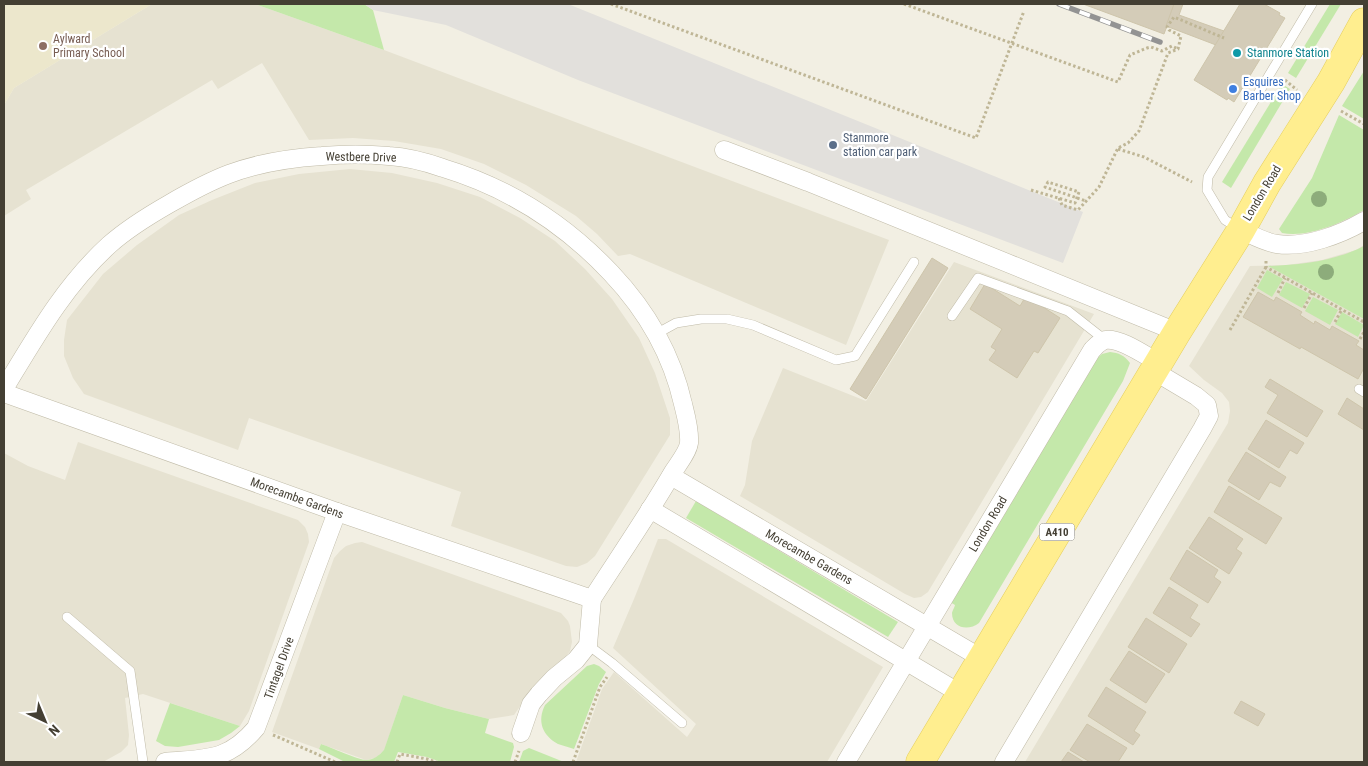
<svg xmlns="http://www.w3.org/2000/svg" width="1368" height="766" viewBox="0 0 1368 766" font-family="'Roboto Condensed',sans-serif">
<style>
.residential{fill:#e6e2d1}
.education{fill:#ece7cc}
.green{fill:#c4e8aa}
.parking{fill:#e2e0dc}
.building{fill:#d4ccb8;stroke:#cec5ab}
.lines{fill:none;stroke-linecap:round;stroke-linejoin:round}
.service-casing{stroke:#c0bba8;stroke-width:10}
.minor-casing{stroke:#c0bba8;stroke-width:19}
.primary-casing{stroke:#e5ce5d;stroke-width:29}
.path{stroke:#bfb696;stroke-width:3;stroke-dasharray:2.5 2.5;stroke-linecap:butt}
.service{stroke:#fff;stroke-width:9}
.minor{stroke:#fff;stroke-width:18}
.primary{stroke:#ffee8f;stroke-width:28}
.rail-casing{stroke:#939393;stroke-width:5.5}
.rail{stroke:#fff;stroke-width:4;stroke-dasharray:11;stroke-linecap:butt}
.tree{fill:#8dac7b}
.education-dot{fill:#8d6e63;stroke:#fff;stroke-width:2}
.culture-dot{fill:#0f9aa8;stroke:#fff;stroke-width:2}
.shop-dot{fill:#3f7fe0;stroke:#fff;stroke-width:2}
.service-dot{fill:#5c6f8a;stroke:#fff;stroke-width:2}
.labels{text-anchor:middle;stroke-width:4.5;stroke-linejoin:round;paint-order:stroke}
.shield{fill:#fff;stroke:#7c7970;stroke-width:1}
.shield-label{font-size:11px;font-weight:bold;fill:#443f33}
.education-label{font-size:12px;fill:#785e54;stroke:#fff;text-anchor:start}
.culture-label{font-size:12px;fill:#0d838f;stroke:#fff;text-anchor:start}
.shop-label{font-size:12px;fill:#366cbe;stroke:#fff;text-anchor:start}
.service-label{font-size:12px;fill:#4e5e75;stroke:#fff;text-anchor:start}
.street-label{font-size:12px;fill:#443f33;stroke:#fff}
</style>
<rect width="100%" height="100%" fill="#f2efe3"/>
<g class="residential">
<polygon points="152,4 255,4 384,50 889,240 846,345 630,254 618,256 597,234 576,216 526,185 484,164 441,149 394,141 353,138 309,140 262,63 218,89 212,80 26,190 31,199 4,216 4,105 14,88"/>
<polygon points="350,169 392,173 437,183 480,197 520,218 555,241 585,269 612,299 639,338 655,373 670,418 670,435 595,556 587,563 577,567 566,566 451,526 461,492 249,418 238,450 84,394 73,378 64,356 64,340 67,320 103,274 137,245 179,215 212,200 255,183 299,174"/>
<polygon points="1364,245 1364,762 1025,762 1228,423 1230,411 1229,402 1222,393 1204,380 1189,366 1250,266 1287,265 1322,260 1356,250"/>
<polygon points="954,262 1094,314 928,592 921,597 914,598 905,594 740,496 745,485 752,441 783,368 866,401"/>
<polygon points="78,442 298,520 305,527 308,534 309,542 249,711 240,726 143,694 125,698 129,735 128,745 121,752 103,762 4,762 4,453 28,466 65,480"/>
<polygon points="658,539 666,539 883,667 827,762 576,762 602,689 614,672 687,737 696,724 613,648 634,599"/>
<polygon points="362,542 561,613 568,621 570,626 572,642 570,651 564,659 528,695 514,715 489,719 445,708 403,695 384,751 375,758 366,760 321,744 319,749 272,732 334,558 340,551 346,546 355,543"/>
</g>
<polygon class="education" points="4,4 152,4 14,88 4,105"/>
<g class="green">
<polygon points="255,4 364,4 373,10 384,50"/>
<polygon points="1330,4 1341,4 1296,78 1288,73"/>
<polygon points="1364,71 1364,119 1342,106"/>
<polygon points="1282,84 1290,89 1231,188 1222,182"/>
<path d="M1339 115 1364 130V210C1342 223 1308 238 1282 233L1279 229 1312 178Z"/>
<path d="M1364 246V319L1268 266C1301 265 1335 261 1364 246Z"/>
<polygon points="1267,270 1283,279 1272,297 1257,288"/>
<polygon points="1286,282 1310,294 1302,308 1279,295"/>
<polygon points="1313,297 1338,310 1330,325 1305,311"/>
<polygon points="1342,312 1364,325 1358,337 1335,324"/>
<path d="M1110 352C1119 353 1124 355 1130 363L1123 381 979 623C969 631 952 629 952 613 952 612 955 606 955 605L950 602 1095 360 1102 354Z"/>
<polygon points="696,501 898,622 888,637 686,518"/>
<path d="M594 664 599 666 606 672 599 684 574 749C569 747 563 746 558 744 542 735 537 721 545 705L587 666Z"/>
<path d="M403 695 445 708 489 719 485 733 513 743 514 747 510 762H441L427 757 398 752 394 762H345L319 749 321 744C330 747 359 760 366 760 373 760 380 755 384 750Z"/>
<polygon points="170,703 240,726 231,733 219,740 178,747 165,746 156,741"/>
<polygon points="529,748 564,762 519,762 523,751"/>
</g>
<polygon class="parking" points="364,4 568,4 1083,212 1063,263 578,80 446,25 373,10"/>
<g class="building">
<polygon points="1083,4 1175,4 1164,34"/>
<polygon points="1174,4 1183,4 1179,15 1224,31 1216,45 1166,26"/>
<polygon points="1240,4 1264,4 1280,13 1279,15 1285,18 1234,102 1228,98 1227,100 1194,80"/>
<polygon points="932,258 948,268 866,399 850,389"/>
<polygon points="985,284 1020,306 1026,296 1060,318 1038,353 1034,351 1017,378 989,360 996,350 991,347 1002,329 970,309"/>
<polygon points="1258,292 1274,301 1276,297 1302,312 1300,315 1314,324 1315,321 1330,330 1332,326 1359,341 1356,345 1364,350 1364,368 1358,379 1301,347 1300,349 1243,317"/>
<polygon points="1270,379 1323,411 1307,437 1267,413 1278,395 1265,387"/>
<polygon points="1347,398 1364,409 1364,430 1338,414"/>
<polygon points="1266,420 1304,443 1297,454 1290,450 1279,468 1248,449"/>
<polygon points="1246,452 1286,477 1280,487 1270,482 1259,500 1228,481"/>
<polygon points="1229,486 1282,518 1266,544 1214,512"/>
<polygon points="1209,517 1243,539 1236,549 1242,553 1229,574 1189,548"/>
<polygon points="1187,550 1218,570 1214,577 1221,582 1208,603 1170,579"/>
<polygon points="1169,587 1198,605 1190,618 1200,624 1191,637 1153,613"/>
<polygon points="1146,618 1187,644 1169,673 1128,647"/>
<polygon points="1129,651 1165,674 1146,703 1110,680"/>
<polygon points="1106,687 1146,712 1134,731 1140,735 1133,745 1088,716"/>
<polygon points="1241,701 1265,714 1258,726 1234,713"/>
<polygon points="1087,724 1127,748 1118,762 1090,762 1070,750"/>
<polygon points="1068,752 1084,762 1061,762"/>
</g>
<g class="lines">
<defs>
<g id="service">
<polyline points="1238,228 1225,220 1207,190 1208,177 1312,4"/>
<polyline points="952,316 978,278 1068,311 1105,340"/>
<polyline points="656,334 676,323 701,319 727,319 753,325 836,360 855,356 914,262"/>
<polyline points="1359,389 1364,392"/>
<polyline points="67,617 130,671 143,762"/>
<polyline points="588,645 612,663 682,723"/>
</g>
<g id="minor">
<polyline points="724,150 808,182 1177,332"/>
<path d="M1241 230C1252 235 1264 242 1277 244 1305 248 1340 235 1364 221"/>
<path d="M4 389C35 338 64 286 109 245 127 229 148 216 169 204 188 193 208 182 229 174 258 163 291 158 322 156 344 154 367 154 389 156 407 157 426 162 443 168 509 188 564 223 611 273 646 310 672 355 683 404 686 416 690 430 689 443 688 452 678 464 673 472 648 515 619 557 592 599L337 512 4 393"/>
<polyline points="671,476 981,658"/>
<polyline points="650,509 961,694"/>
<polyline points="521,733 531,704 539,694 554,678 576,660 588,645 592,599"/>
<path d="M165 762C206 758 227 762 256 728L337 512"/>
<path d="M846 762 1092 350C1096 346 1099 342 1105 340 1120 337 1146 356 1159 363"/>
<polyline points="1004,762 1202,429 1209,416 1207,405 1196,396 1154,371"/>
</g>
<polyline id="primary" points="920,762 1177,332 1241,230 1267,183 1331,82 1364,22"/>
</defs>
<use href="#service" class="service-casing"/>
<use href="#minor" class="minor-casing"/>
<use href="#primary" class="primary-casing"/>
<g class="path">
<polyline points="611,4 976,138 1024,11"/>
<polyline points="904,4 1118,82 1130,55 1147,48 1151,47 1162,51 1172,46 1178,49"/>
<polyline points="1285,80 1297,90"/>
<polyline points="1341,111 1364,124"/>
<polyline points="1118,149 1144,157 1192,182"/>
<polyline points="1031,190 1075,203 1079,192 1048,182 1045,187 1086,201"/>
<polyline points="1059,198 1062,205 1078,210 1099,187 1118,148 1128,143 1139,131 1168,53 1178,49 1181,36 1169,30 1167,27 1174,17 1224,38"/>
<polyline points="1266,261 1266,267 1364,322"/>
<polyline points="1278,293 1285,278"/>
<polyline points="1304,308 1312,293"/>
<polyline points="1335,322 1342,309"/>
<polyline points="1230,330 1266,267"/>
<polyline points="1360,339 1364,332"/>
<polyline points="273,735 335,762"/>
<polyline points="397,762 400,754 427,759 436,762"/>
<polyline points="515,762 519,751"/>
<polyline points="573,762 600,687 607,677"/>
</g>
<use href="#service" class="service"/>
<use href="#minor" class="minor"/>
<use href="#primary" class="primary"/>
<defs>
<polyline id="rail" points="1059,4 1160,42"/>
</defs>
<use href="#rail" class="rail-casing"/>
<use href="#rail" class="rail"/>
</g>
<g class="tree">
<circle cx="1319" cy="199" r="8"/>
<circle cx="1326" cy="272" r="8"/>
</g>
<circle class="education-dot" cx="43" cy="46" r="5"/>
<circle class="culture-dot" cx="1237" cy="53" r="5"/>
<circle class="shop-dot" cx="1233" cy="89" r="5"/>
<circle class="service-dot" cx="833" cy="145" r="5"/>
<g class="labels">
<rect class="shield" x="1039.5" y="523.5" width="35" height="17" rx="4"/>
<g class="shield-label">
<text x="1057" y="536">A410</text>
</g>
<g class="education-label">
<text x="53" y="43">Aylward<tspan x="53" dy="14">Primary School</tspan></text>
</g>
<g class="culture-label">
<text x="1247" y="57">Stanmore Station</text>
</g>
<g class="shop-label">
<text x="1243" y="86">Esquires<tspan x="1243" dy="14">Barber Shop</tspan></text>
</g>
<g class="service-label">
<text x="843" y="142">Stanmore<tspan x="843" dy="14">station car park</tspan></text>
</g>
<g class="street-label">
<text transform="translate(361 157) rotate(1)" y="4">Westbere Drive</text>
<text transform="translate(1262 193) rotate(-59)" y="4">London Road</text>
<text transform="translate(297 498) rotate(20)" y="4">Morecambe Gardens</text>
<text transform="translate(988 524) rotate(-59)" y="4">London Road</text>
<text transform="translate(809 557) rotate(30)" y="4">Morecambe Gardens</text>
<text transform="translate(279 668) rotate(-70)" y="4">Tintagel Drive</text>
</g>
</g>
<rect width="1368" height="766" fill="none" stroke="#443f33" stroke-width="10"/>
<g transform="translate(45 721) rotate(136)" stroke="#ffffff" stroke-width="4" paint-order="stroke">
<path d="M0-4L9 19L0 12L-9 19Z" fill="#443f33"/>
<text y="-8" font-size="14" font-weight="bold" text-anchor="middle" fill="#443f33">N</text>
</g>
</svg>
